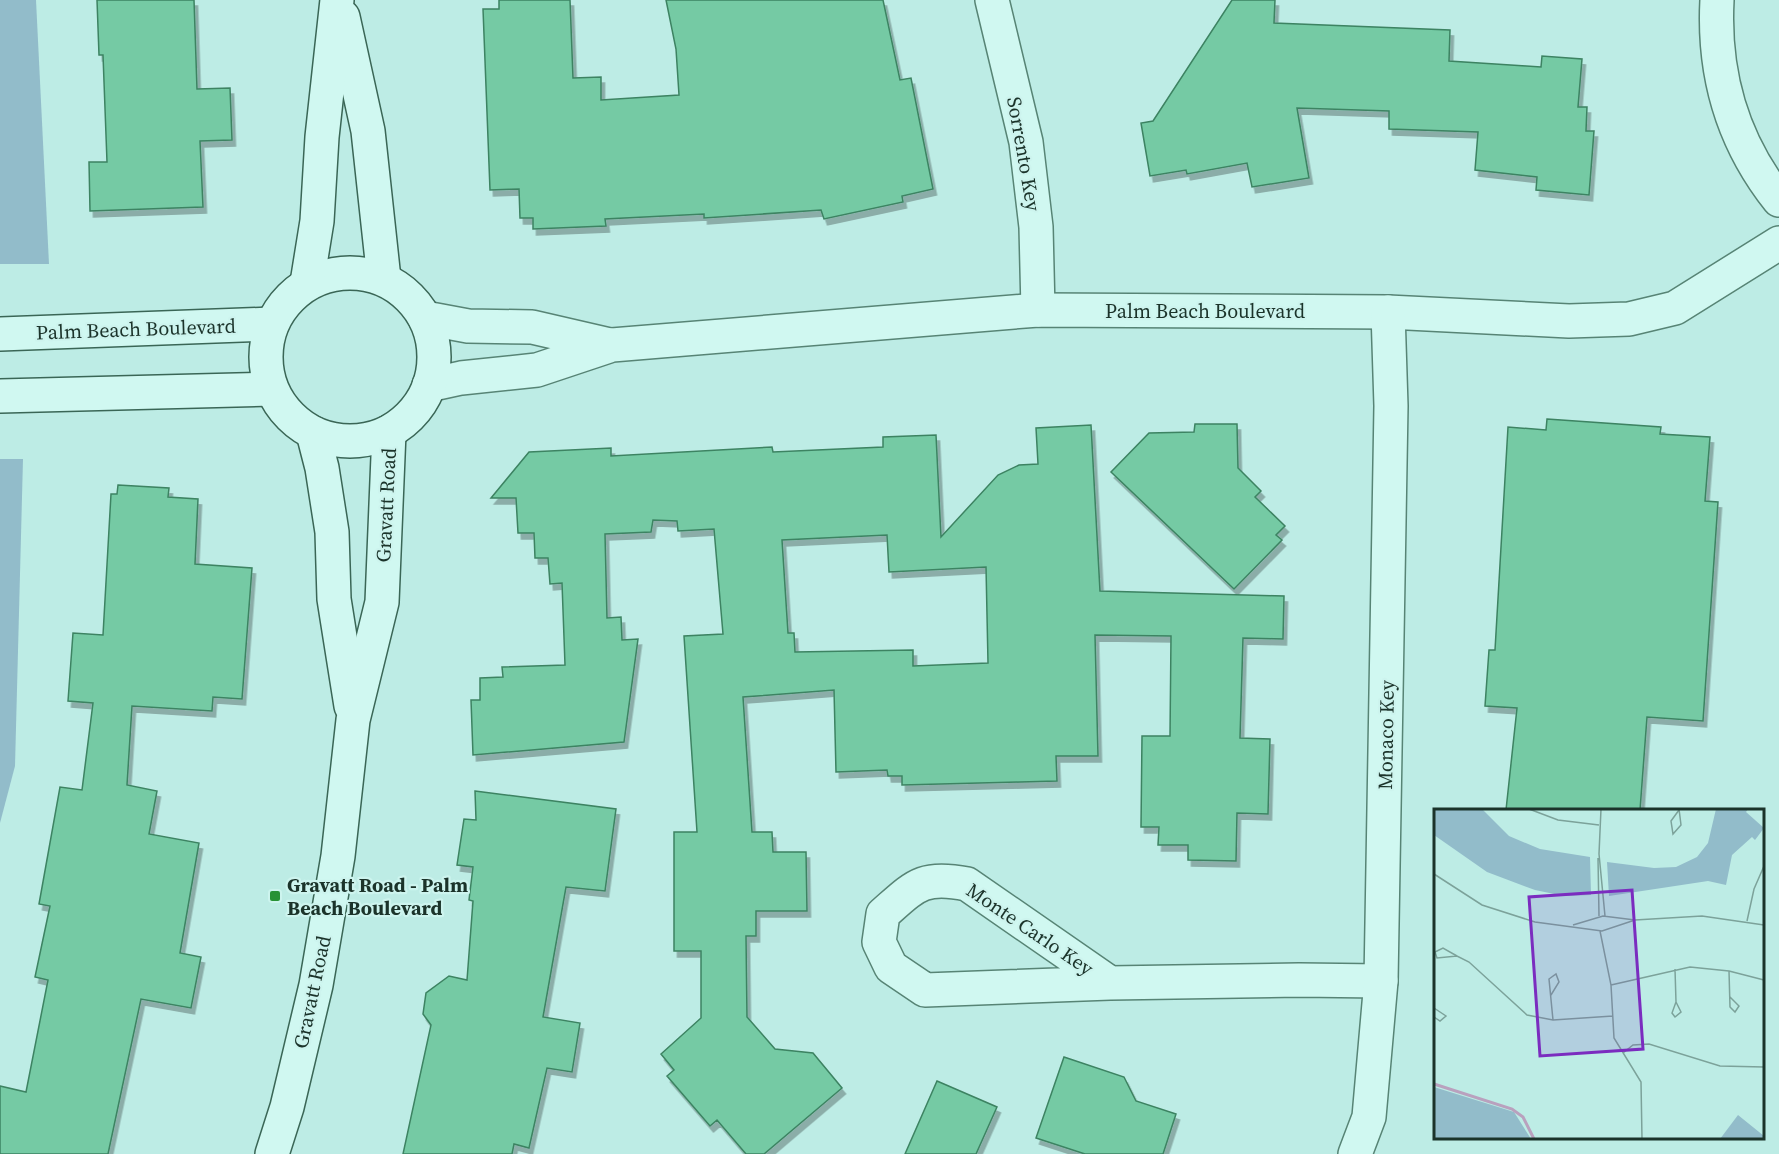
<svg xmlns="http://www.w3.org/2000/svg" width="1779" height="1154" viewBox="0 0 1779 1154" font-family="'Source Serif 4',serif">
<style>
.green{fill:#92bcca}
.building{fill:#74caa4;stroke:#3d8362;stroke-width:1.5;fill-rule:evenodd;filter:url(#shadow)}
.lines{fill:none;stroke-linecap:round;stroke-linejoin:round}
.street-casing{stroke:#578475;stroke-width:36}
.secondary-casing{stroke:#3a6656;stroke-width:36}
.street{stroke:#d0f8f1;stroke-width:33}
.secondary{stroke:#d0f8f1;stroke-width:33}
.poi-dot{fill:#289236;stroke:#cdf4ee;stroke-width:2}
.labels{text-anchor:middle;stroke-width:4.5;stroke-linejoin:round;paint-order:stroke}
.street-label{font-size:20px;fill:#1b332a;stroke:#cdf4ee}
.poi-label{font-size:20px;font-weight:bold;fill:#1b332a;stroke:#cdf4ee;text-anchor:start}
.inset-river{fill:none;stroke:#b9a1be;stroke-width:3}
.inset-road{fill:none;stroke:#7ca29a;stroke-width:1.5}
.view{fill:#7b2cbf;fill-opacity:0.15;stroke:#7b2cbf;stroke-width:3}
.inset-edge{fill:none;stroke:#1b332a;stroke-width:3}
</style>
<defs>
<filter id="shadow"><feDropShadow dx="3.5" dy="6" stdDeviation="0" flood-color="#0004"/></filter>
</defs>
<rect width="100%" height="100%" fill="#bdece5"/>
<g class="green">
<polygon points="0,0 36,0 49,264 0,264"/>
<polygon points="0,459 23,459 15,766 0,823"/>
</g>
<g class="building">
<polygon points="97,0 194,0 197,89 230,88 232,140 200,141 203,207 90,211 89,162 107,162 103,55 99,55"/>
<polygon points="499,0 570,0 573,78 601,77 601,100 679,95 676,49 666,0 883,0 900,80 911,78 933,189 902,196 903,202 824,219 821,210 704,218 704,214 605,219 606,226 533,229 533,218 520,218 519,189 490,190 483,9 499,9"/>
<polygon points="1232,0 1275,0 1274,23 1450,30 1449,61 1541,67 1542,56 1582,59 1578,107 1587,107 1586,131 1594,131 1589,195 1536,190 1537,177 1475,170 1478,132 1389,129 1389,111 1297,108 1309,178 1252,187 1247,163 1187,174 1186,170 1150,176 1141,123 1153,121"/>
<polygon points="1547,419 1661,427 1660,434 1710,437 1705,501 1718,502 1703,721 1647,717 1640,810 1506,810 1517,708 1485,706 1489,650 1495,650 1508,427 1546,430"/>
<polygon points="1195,424 1237,424 1238,468 1261,491 1255,497 1285,526 1276,535 1282,540 1234,589 1111,472 1149,433 1194,432"/>
<path d="M1091 425 1100 591 1284 596 1283 639 1243 638 1240 738 1270 739 1268 814 1237 813 1236 861 1188 860V845H1158L1159 827H1141L1142 736H1170L1171 636 1095 635 1098 756H1056L1057 781 902 785V776H888L887 770 836 772 834 690 743 697 752 832H772L773 852H806L807 911H756V936H746L747 1017 775 1049 813 1053 842 1088 764 1154H746L717 1120 710 1126 667 1076 674 1070 661 1054 701 1018V951H674V832H697L684 636 723 634 714 529 678 531 677 521 653 520 651 532 605 534 607 618 621 617 622 640 638 639 624 742 473 755 471 700H480V678L503 677 502 667 565 665 562 583 550 584 548 558H535L534 533H518L516 498H491L529 452 611 448V456L772 447 773 452 883 447V437L936 435 941 537 998 475 1019 465 1038 464 1036 428ZM887 535 889 572 986 567 988 663 913 666V650L795 652 794 633H788L782 540Z"/>
<polygon points="118,485 169,488 168,497 198,499 195,564 252,568 242,699 213,697 212,711 132,706 127,785 157,791 149,834 199,843 180,953 201,957 191,1008 141,999 108,1154 0,1154 0,1086 26,1092 48,980 35,977 50,906 39,904 60,787 82,790 93,703 68,701 73,633 103,635 111,494 117,494"/>
<polygon points="475,791 616,809 605,891 566,887 543,1017 580,1023 572,1072 547,1068 529,1148 514,1144 512,1154 403,1154 431,1025 423,1014 426,993 449,976 467,980 473,901 469,900 473,867 457,865 464,819 476,820"/>
<polygon points="1064,1057 1124,1077 1136,1101 1176,1114 1163,1154 1085,1154 1036,1138"/>
<polygon points="937,1081 997,1107 976,1154 905,1154"/>
</g>
<g class="lines">
<defs>
<g id="street">
<polyline points="992,0 1026,142 1036,227 1038,310"/>
<path d="M1717 0C1713 74 1732 141 1779 200"/>
<polyline points="425,318 468,326 532,327 610,345"/>
<polyline points="429,385 461,378 537,370 612,345 1038,310 1388,312 1569,321 1629,319 1675,308 1779,243"/>
<path d="M1110 983 967 884C922 875 915 886 883 914L879 942 891 967 925 990 1110 983 1299 980 1381 981"/>
<polyline points="1355,1154 1369,1117 1381,981 1391,406 1388,312"/>
</g>
<g id="secondary">
<polyline points="343,17 368,131 384,279"/>
<circle cx="350" cy="357" r="84"/>
<polyline points="307,283 317,221 322,137 337,0"/>
<polyline points="0,334 272,324"/>
<polyline points="0,396 271,389"/>
<polyline points="313,433 322,468 332,532 334,599 351,706"/>
<polyline points="272,1154 287,1107 316,985 338,856 353,720 382,602 389,432"/>
</g>
</defs>
<use href="#street" class="street-casing"/>
<use href="#secondary" class="secondary-casing"/>
<use href="#street" class="street"/>
<use href="#secondary" class="secondary"/>
</g>
<rect class="poi-dot" x="269" y="890" width="12" height="12" rx="3"/>
<g class="labels">
<g class="street-label">
<text transform="translate(1024 154) rotate(80)" y="7">Sorrento Key</text>
<text x="1205" y="318">Palm Beach Boulevard</text>
<text transform="translate(136 329) rotate(-2)" y="7">Palm Beach Boulevard</text>
<text transform="translate(386 505) rotate(-87)" y="7">Gravatt Road</text>
<text transform="translate(1386 735) rotate(-89)" y="7">Monaco Key</text>
<text transform="translate(1030 929) rotate(34)" y="7">Monte Carlo Key</text>
<text transform="translate(312 992) rotate(-78)" y="7">Gravatt Road</text>
</g>
<g class="poi-label">
<text x="287" y="892">Gravatt Road - Palm<tspan x="287" dy="23">Beach Boulevard</tspan></text>
</g>
</g>
<g transform="translate(1434 809)">
<rect width="330" height="330" fill="#bdece5"/>
<path d="M0 0H48L75 27 106 40 156 48 157 86 130 87 101 81 53 63 0 26ZM282 0H314L312 3 330 19 321 31 318 28 298 46 292 76 274 72 175 87 173 53 220 59 242 58 263 48 274 34ZM0 278 80 303 97 330H0ZM304 306 330 327V330H286Z" fill="#92bcca"/>
<path class="inset-river" d="M0 275 78 300 89 308 100 330"/>
<path class="inset-road" d="M95 0 124 11 165 16M167 0 165 45 171 107M245 1 237 12 239 25 247 16 245 0M164 49 165 107M0 65 48 96 101 113 168 122 201 111M313 112 320 80 330 57M139 116 169 107 201 111 268 107 330 116M166 122 177 176 180 229 207 273 208 330M23 147 9 139 1 143 3 149 23 147 35 153 93 206 119 211 179 207M241 160 242 193 238 204 241 208 247 203 242 193M295 162 296 198 301 203 305 197 296 188M177 176 256 158 295 162 330 171M117 186 125 173 122 165 115 170 119 211M0 199 12 207 6 212 0 208M189 244 199 236 215 235 286 257 330 258"/>
<path class="view" d="M198 81 209 240 106 247 95 88Z"/>
<rect width="330" height="330" class="inset-edge"/>
</g>
</svg>
